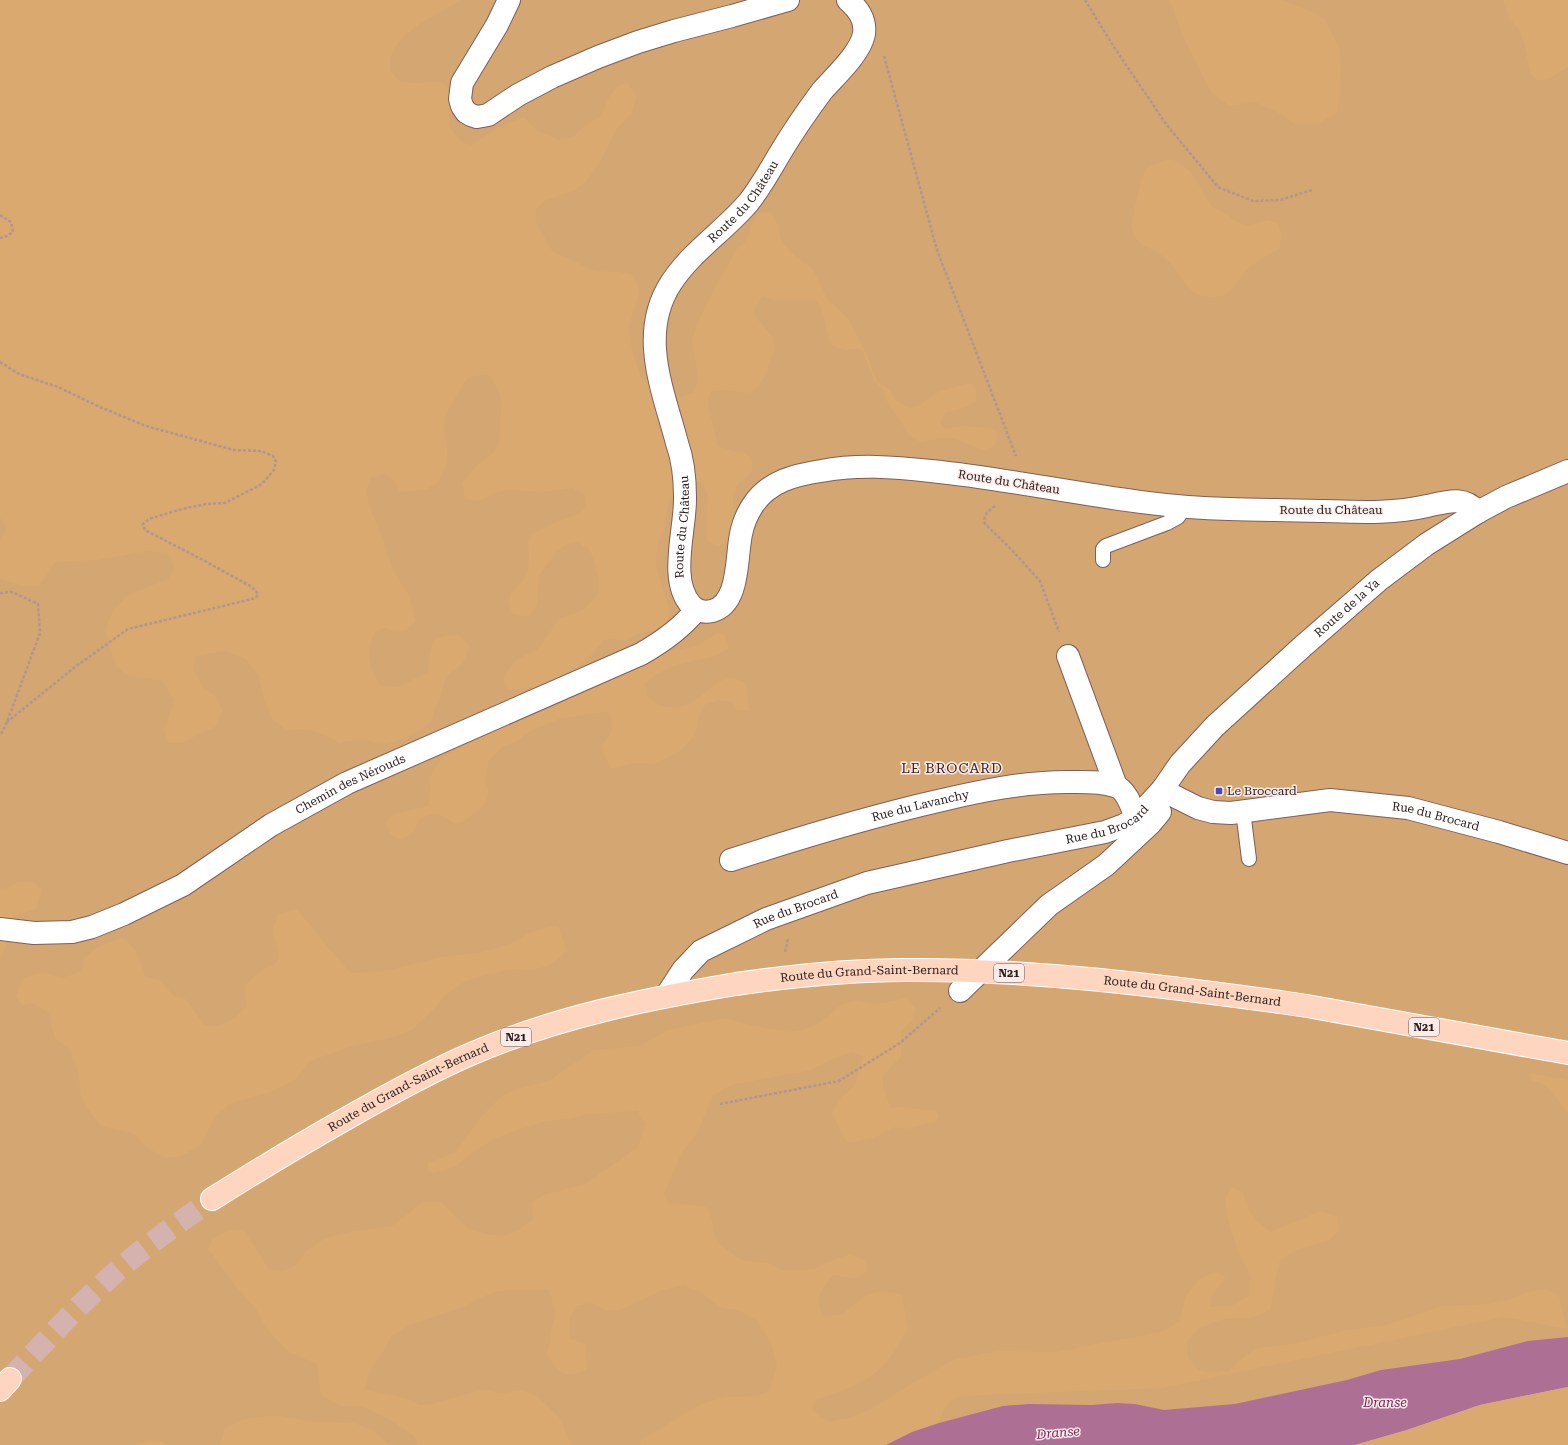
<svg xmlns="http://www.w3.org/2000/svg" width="1568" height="1445" viewBox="0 0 1568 1445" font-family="'Roboto Serif',serif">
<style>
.green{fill:#d4a671}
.forest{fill:#daa970}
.water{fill:#ae6f95}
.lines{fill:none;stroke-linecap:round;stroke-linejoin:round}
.primary-tunnel{stroke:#d4b2ad;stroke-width:22;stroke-dasharray:22 11;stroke-linecap:butt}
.lane-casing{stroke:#7f5e5a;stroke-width:16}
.street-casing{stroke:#7f5e5a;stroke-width:24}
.secondary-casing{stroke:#7f5e5a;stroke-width:24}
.primary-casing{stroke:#fff;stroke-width:24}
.path{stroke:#b29490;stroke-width:2.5;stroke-dasharray:3 2;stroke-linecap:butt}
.lane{stroke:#fff;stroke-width:14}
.street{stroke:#fff;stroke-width:22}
.secondary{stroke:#fff;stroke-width:22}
.primary{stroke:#fed5bf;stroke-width:22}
.primary-bridge-casing{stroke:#fff;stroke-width:24;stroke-linecap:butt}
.primary-bridge{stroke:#fed5bf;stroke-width:22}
.poi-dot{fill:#4b48be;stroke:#fbebe9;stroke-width:1.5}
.labels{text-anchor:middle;stroke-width:3;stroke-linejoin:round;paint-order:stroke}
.shield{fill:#fbebe9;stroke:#685958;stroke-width:1}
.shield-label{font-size:11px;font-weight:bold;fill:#291b1a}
.street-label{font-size:12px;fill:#291b1a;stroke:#fbebe9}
.poi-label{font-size:12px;fill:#291b1a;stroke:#fbebe9;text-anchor:start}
.water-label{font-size:13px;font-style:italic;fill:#76285b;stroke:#fbebe9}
.quarter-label{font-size:14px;letter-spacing:1px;fill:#412421;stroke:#fbebe9}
</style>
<rect width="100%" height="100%" fill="#ffd8d2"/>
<polygon class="green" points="0,0 1568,0 1568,1377 1100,1445 0,1445"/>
<g class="forest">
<path d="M0 0H461C437 16 401 28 391 56 389 61 390 67 391 72L400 82 422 83 438 81 447 86 454 103 448 125 463 143 472 145 498 127 524 117 536 130 558 140 573 137 585 125 601 116 606 103 617 86 627 83 637 97 631 114 617 128 598 165 585 183 574 191 546 200 536 209 537 224 552 251 595 271 620 272 633 275 640 291 629 326 632 350 641 378 682 397 694 393 698 379 692 339 700 318 716 285 738 247 745 242 757 213 770 212 778 225 781 240 791 252 812 269 821 284 827 299 848 318 866 353 877 381 890 390 895 400 910 408 922 404 929 398 940 391 971 383 975 388 977 401C966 407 958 411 946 412L940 422 945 429 963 426 992 428 999 434 994 446 985 451 950 437 920 442 910 436 886 400 884 391 874 381 863 352 858 348 846 350 833 346C823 331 827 312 815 300H775L763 297 754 310 758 320 773 337 775 350 764 378 758 387 748 393 723 390 711 392 708 397 709 409 718 446 733 451 745 452 753 462 751 474C728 488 733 497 735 520 736 525 733 533 731 538L718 547 708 541 706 529 708 496 702 482H691L675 490 669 502 664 529 658 543 656 561 657 571 670 611 666 625 656 630 639 633 626 641 613 639 603 640C597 648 589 659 580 665 564 677 528 691 508 690L503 678 516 660 538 649 559 619 583 610 598 594 599 582 594 560 589 549 576 542 569 543 557 551 539 575 537 605 530 615 521 617 513 614 508 603 511 592 523 581 528 569 529 556 528 543 532 534 558 521 579 514 586 507 584 494 572 488 544 492 508 490 497 492 479 501 465 499 462 483 480 462 493 453 500 440 501 404 498 389 490 376 481 375 468 377 446 414 444 428 447 446V463L442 476 436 484 425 490 400 492 394 481 384 474 372 477 366 492 370 508 383 539 394 572 409 596 416 621 406 630 396 632 385 628 375 632C364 652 369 668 381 686L397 687 428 672C430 646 429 635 458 635L470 646 463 663 446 677 439 701 434 710 432 721C418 732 402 742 384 744 378 744 371 741 365 740 356 739 348 741 340 743 322 732 307 727 286 730L273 720 264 700 259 677 246 659 224 651 195 656 194 670 203 688 216 696 223 711 217 726 181 743H169L164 730 174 700 162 681 126 675 116 666 105 630 113 611 126 596 168 579 174 568 168 553 148 551 98 560 55 562 39 586H23L0 579V539L6 529 0 517Z"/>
<polygon points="1168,0 1283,0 1315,13 1325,19 1339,47 1341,67 1340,93 1338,112 1318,124 1295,124 1277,112 1255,102 1230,106 1212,94 1183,37 1172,5"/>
<polygon points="1503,0 1568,0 1568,67 1549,79 1539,81 1530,73 1525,46 1519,30 1509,18"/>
<path d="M1168 159 1179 162 1192 173 1212 207 1227 214 1237 222 1248 226 1268 220 1277 223 1282 234 1279 249C1266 257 1251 263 1242 275 1236 282 1233 292 1224 295 1188 305 1184 276 1165 258 1156 249 1142 248 1135 237 1133 233 1132 226 1132 222 1133 214 1141 177 1145 171 1149 164 1161 162 1168 159Z"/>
<path d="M717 633 724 634 729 648C712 660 703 658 684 663 669 667 657 673 645 683L647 696 661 706 678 708 692 703 718 682 731 677 746 683 749 710 737 711 731 702 719 700 706 704 699 716 697 728 691 740 677 753 653 764 642 763 630 764 612 769 606 759 601 746C614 731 614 731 609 712H602L559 719 532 730 517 741 503 747 489 760 485 779 489 793 486 802 480 810 462 822 455 824C439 813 435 811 418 820 413 833 413 836 399 839L390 834 385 822 394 814 428 806 430 791 429 779 441 758 521 718 550 709 559 705 567 696 651 657 670 651 697 646Z"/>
<polygon points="18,882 33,882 42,889 36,909 14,916 8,941 0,961 0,888 5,889"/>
<path d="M297 909 331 951 351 973 386 971 441 957 481 952 510 944 527 934 548 927 558 926 567 951 552 964 534 970 514 969 484 975 464 982 446 994 437 1006 413 1029 397 1036 350 1047 310 1061 295 1080 271 1092 231 1103 215 1117 201 1145 179 1157 164 1158 145 1146 133 1133 101 1126 85 1105 81 1096 78 1071 69 1049 55 1038 49 1013 33 1003 22 1005 16 996 22 979 42 972 62 978 82 971 84 958 97 947 124 937 136 951 146 977 160 980 174 996 186 999 204 1025C222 1029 234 1019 246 1007L245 986 259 972 277 962 278 950 272 931 278 914Z"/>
<path d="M906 998 916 1009 912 1020 901 1032V1056L883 1076V1087L891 1108 901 1107 937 1111 939 1116 936 1122 921 1125 908 1129 895 1127 880 1135 869 1139 847 1143 832 1113 842 1097 855 1085 863 1057 852 1052 833 1059 808 1071 731 1085 712 1096 698 1132 682 1152 664 1194 669 1204H682L707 1207 712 1220 714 1234 721 1245 741 1260 770 1263 781 1270H795L813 1269 833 1260 850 1254 865 1260 867 1272 855 1279 833 1275C822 1288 814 1299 823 1316L842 1315C862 1296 873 1286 902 1295L908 1329C900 1341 893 1355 884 1365 867 1384 838 1392 815 1400L812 1410 828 1422 852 1417 871 1409 913 1383 955 1359 998 1351 1055 1352 1074 1349 1100 1343 1147 1335 1166 1330 1180 1320 1186 1296 1199 1279 1216 1272 1226 1277 1211 1297 1210 1307 1231 1306 1249 1296 1251 1277 1238 1252 1228 1220 1225 1198 1231 1187 1243 1192 1247 1207 1256 1220 1270 1232 1320 1211 1338 1217 1339 1230 1329 1240 1297 1250 1280 1260 1270 1310 1252 1318 1224 1319 1199 1328 1187 1342 1188 1357 1198 1370 1208 1372 1228 1371 1241 1359 1257 1348 1298 1343 1346 1330 1387 1325 1442 1306 1488 1304 1508 1300 1528 1292 1547 1289 1559 1296 1567 1329 1503 1317 1163 1388 962 1396C945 1402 945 1406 939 1423L912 1432 886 1445H640L641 1440 701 1404 725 1397 757 1396 770 1391 777 1365 770 1340 756 1320 737 1310 719 1307 703 1294 684 1285 663 1290 620 1310 608 1311 590 1303 577 1306 569 1318 570 1338 586 1345 587 1370C563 1377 561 1376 547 1355L555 1311 549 1290 499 1291 484 1296 463 1307 410 1325 392 1336 380 1357 369 1372 365 1390 405 1398 420 1405 432 1404 482 1390 503 1393 522 1390 537 1396 561 1419 571 1445H417L414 1436 389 1419 363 1407 341 1406 321 1395 317 1364 289 1352 266 1328 256 1309 238 1289 208 1249 212 1239 228 1231 243 1229 269 1269 281 1271 295 1266 305 1252 324 1239 343 1233 392 1226 424 1201 442 1203 469 1229 491 1235 502 1236 519 1230 533 1219 532 1202 544 1195 585 1184 637 1148 646 1124 637 1111 589 1114 568 1119 547 1121 517 1130 496 1138 478 1149 457 1165 446 1170 432 1173 428 1169V1163L456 1152 479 1119 502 1096 517 1089 548 1081 592 1051 605 1049 639 1046 668 1030 725 1018 755 1026 791 1032 803 1030 818 1024 842 1004 857 1000 877 1004Z"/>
<path d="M1529 1073 1568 1080V1112C1555 1100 1551 1082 1531 1081Z"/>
<polygon points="1568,1387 1568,1445 1355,1445 1407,1430 1480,1405"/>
<polygon points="266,1416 282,1416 315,1422 354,1423 372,1430 390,1445 220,1445 225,1428 241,1420"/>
<polygon points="155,1440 170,1445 134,1445 137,1444"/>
</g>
<polygon class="water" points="1568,1337 1568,1387 1480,1405 1407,1430 1355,1445 886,1445 912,1432 939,1423 1003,1406 1029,1404 1092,1405 1117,1403 1135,1404 1164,1410 1235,1404 1347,1380 1381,1370 1460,1359 1528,1341"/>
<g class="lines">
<path class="primary-tunnel" d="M10 1379C47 1339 83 1300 124 1265 152 1241 183 1220 212 1199"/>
<defs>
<g id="lane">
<polyline points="1103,560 1103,549 1106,546 1167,523 1178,517 1185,507"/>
<polyline points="1243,811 1249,859"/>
</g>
<g id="street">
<polyline points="509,0 497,25 462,83 460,99 462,106 466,112 471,115 477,117 488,115 518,95 552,77 598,57 638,42 674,31 732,16 788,0"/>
<polyline points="1068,656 1116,786"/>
<path id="s1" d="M1162 790 1198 808 1213 812 1231 813 1330 800 1408 808 1499 832 1568 853"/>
<path id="s2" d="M731 860C799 838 868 817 938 801 980 791 1023 782 1067 782 1082 782 1100 781 1115 786 1126 789 1132 807 1136 818"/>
<path id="s3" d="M0 929 34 933 72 932 92 927 124 914 183 885 271 825 347 783 641 654C662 642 681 629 696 610"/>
<polyline points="960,991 1049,905 1106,865 1150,824 1160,812"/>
<path id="s4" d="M666 996 683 970 701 951 766 919 867 883 1008 851 1105 832 1124 825 1136 818 1162 790 1180 764 1215 726 1302 647 1379 580 1427 544 1478 512C1463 495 1446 502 1427 506 1393 514 1358 512 1324 511 1293 510 1261 510 1229 509 1129 507 1031 481 931 471 894 467 858 464 821 471 795 475 769 481 753 505 747 514 743 524 741 534 736 557 740 604 712 611 704 613 696 611 691 605 668 580 686 528 685 497 685 479 683 460 677 443 663 390 638 334 671 283 691 252 724 231 748 203 761 187 771 168 782 150 794 130 808 110 822 91 835 76 860 54 864 34 866 19 858 9 848 0"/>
</g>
<polyline id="secondary" points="1478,512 1506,497 1568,471"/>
<g id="primary">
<polyline points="1280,1002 1307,1006 1568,1053"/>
<path id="s5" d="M212 1199C255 1172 298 1146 342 1121 384 1097 427 1073 471 1054 556 1017 646 999 736 984"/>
<polyline points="0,1390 10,1379"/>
</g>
</defs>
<use href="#lane" class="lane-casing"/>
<use href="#street" class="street-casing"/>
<use href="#secondary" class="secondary-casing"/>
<use href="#primary" class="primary-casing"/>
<g class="path">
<polyline points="1085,0 1114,47 1166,124 1218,187 1253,201 1280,200 1312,190"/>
<polyline points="884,56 937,250 1016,456"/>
<polyline points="0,215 11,222 13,232 7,236 0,238"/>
<polyline points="0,362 19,374 58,387 100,407 146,426 234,450 261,451 273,456 276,462 274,470 262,484 225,503 206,504 182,509 149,519 143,524 145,530 203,560 252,587 258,594 256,598 128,629 75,667 7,722"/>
<path d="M995 506C988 511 983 515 985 524L1011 549 1040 581 1059 632"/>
<polyline points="0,593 12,592 38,604 40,633 7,722 0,736"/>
<polyline points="785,952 788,939"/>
<polyline points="720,1104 839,1081 900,1043 940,1008"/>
</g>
<use href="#lane" class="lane"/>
<use href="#street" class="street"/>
<use href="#secondary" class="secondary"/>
<use href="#primary" class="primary"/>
<defs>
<g id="primary-bridge">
<path id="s6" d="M736 984C792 976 848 970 905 970 1031 969 1155 985 1280 1002"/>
</g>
</defs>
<use href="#primary-bridge" class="primary-bridge-casing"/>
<use href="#primary-bridge" class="primary-bridge"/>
</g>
<rect class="poi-dot" x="1215" y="787" width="8" height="8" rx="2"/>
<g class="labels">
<g class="shield">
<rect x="994" y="964" width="30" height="18" rx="3"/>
<rect x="1409" y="1018" width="30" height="18" rx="3"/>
<rect x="501" y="1028" width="30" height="18" rx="3"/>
</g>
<g class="shield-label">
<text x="1009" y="977">N21</text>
<text x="1424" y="1031">N21</text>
<text x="516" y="1041">N21</text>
</g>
<g class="street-label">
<text dy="4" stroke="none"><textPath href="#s4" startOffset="2301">Route du Château</textPath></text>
<text transform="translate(1009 482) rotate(9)" y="4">Route du Château</text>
<text x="1331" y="514">Route du Château</text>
<text dy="4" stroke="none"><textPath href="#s4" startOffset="1941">Route du Château</textPath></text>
<text dy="4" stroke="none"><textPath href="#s4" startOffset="813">Route de la Ya</textPath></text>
<text dy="4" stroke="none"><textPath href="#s3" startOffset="389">Chemin des Nérouds</textPath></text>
<text dy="4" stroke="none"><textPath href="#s2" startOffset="197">Rue du Lavanchy</textPath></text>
<text dy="4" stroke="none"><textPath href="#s1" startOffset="281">Rue du Brocard</textPath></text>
<text dy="4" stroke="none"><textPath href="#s4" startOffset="485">Rue du Brocard</textPath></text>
<text dy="4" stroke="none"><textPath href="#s4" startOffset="161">Rue du Brocard</textPath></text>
<text dy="4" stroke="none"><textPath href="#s6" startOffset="134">Route du Grand-Saint-Bernard</textPath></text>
<text dy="4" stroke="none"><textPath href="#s6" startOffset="458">Route du Grand-Saint-Bernard</textPath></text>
<text dy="4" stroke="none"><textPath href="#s5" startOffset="226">Route du Grand-Saint-Bernard</textPath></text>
</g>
<g class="poi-label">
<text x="1227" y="795">Le Broccard</text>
</g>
<g class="water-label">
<text x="1385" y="1407">Dranse</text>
<text transform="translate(1058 1432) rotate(-5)" y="5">Dranse</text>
</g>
<g class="quarter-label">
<text x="952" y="773">LE BROCARD</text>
</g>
</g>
</svg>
